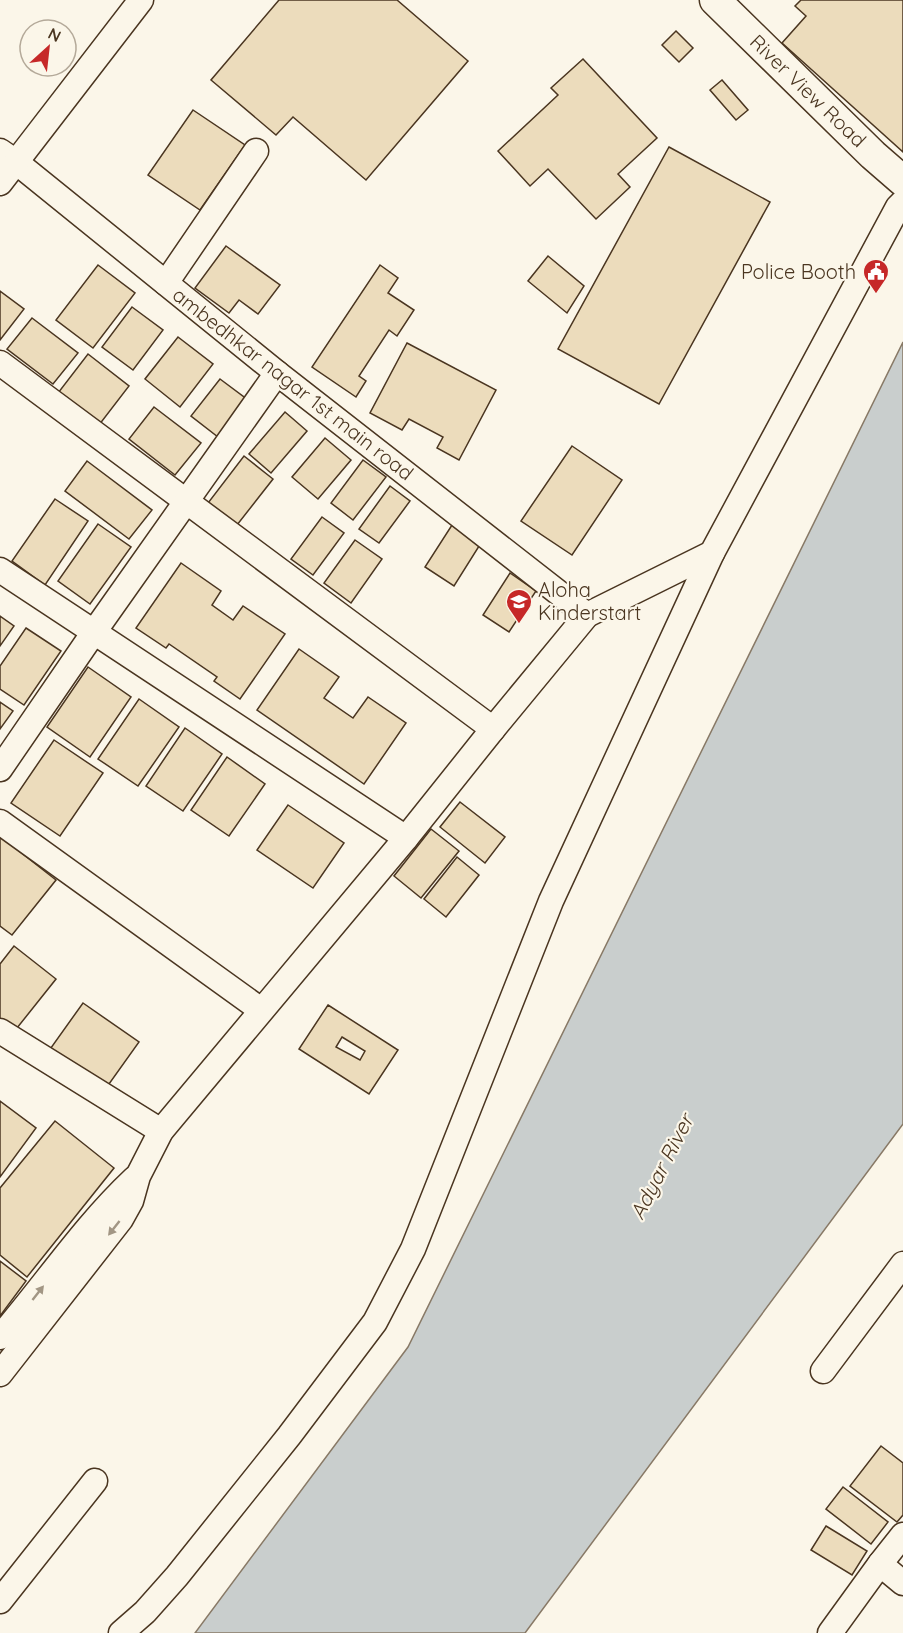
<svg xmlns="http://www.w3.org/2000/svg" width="903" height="1633" viewBox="0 0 903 1633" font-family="Quicksand,sans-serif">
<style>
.water{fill:#c9cecd;stroke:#887966;stroke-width:1.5}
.building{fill:#ecdcbc;stroke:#4a3520;stroke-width:1.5;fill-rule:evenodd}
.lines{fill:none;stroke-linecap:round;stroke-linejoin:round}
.minor-casing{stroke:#4a3520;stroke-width:27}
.tertiary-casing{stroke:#4a3520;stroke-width:33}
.minor{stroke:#fbf6e9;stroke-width:24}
.tertiary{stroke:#fbf6e9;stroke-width:30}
.oneway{fill:#a29684}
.labels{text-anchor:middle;stroke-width:4.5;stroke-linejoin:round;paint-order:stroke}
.street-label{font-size:20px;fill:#4a3520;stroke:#fbf6e9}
.poi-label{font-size:20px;fill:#4a3520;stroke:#fbf6e9;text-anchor:end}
.water-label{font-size:21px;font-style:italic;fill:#4a3520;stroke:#fbf6e9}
</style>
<rect width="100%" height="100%" fill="#fbf6e9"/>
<polygon class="water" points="903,342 903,1124 525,1633 195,1633 408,1347"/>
<g class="building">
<polygon points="279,0 397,0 468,61 366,180 293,117 276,135 211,80"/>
<polygon points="801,0 903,0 903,152 782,43 806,16 795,6"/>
<polygon points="676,31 693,48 679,62 662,45"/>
<polygon points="583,59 657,138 618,174 630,187 596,219 548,169 530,186 498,151 558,95 551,88"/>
<polygon points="722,80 748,110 736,120 710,90"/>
<polygon points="193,110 245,145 200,210 148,175"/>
<polygon points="669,147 770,202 659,404 558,349"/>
<polygon points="226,246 280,285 258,314 239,300 229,313 195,288"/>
<polygon points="548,256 584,286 567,313 528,281"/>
<polygon points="98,265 135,293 93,348 56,320"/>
<polygon points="380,265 398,278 388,293 414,310 397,336 389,330 359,376 366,381 356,397 312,367"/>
<polygon points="0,291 24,309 0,340"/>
<polygon points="132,307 163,330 133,370 102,347"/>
<polygon points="32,318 78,353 53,384 7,349"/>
<polygon points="178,337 213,364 180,407 145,379"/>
<polygon points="407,343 496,390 459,460 437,448 443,437 409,419 402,430 370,413"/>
<polygon points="88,354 129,386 99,425 58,393"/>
<polygon points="220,379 248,400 218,437 191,416"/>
<polygon points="154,407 201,443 175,475 129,439"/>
<polygon points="285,412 307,431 271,473 249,454"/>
<polygon points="325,438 351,460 318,499 292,477"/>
<polygon points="572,446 622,480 572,555 521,521"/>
<polygon points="244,456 273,479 237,525 208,503"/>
<polygon points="363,460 386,477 353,520 331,503"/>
<polygon points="87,461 152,510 129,539 65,491"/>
<polygon points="390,486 410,501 379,543 359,529"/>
<polygon points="55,499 88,521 45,585 12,561"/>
<polygon points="322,517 344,533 313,575 291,559"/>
<polygon points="98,524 131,547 90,604 58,581"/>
<polygon points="452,525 481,543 454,586 425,567"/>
<polygon points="355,540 382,559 351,603 324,583"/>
<polygon points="181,563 221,591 212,605 233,620 243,606 285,634 240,699 214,681 217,677 169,644 166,648 136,628"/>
<polygon points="510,573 536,591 509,632 483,615"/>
<polygon points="0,616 14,626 0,646"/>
<polygon points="26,628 61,651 24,705 0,689 0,666"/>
<polygon points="299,649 339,677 324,698 353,718 368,697 406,723 364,784 257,710"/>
<polygon points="88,667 131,697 90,757 47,727"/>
<polygon points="139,699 179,727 138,786 98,759"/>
<polygon points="0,702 13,711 0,729"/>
<polygon points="185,728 222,754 183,811 146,786"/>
<polygon points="54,740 103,773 60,836 11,803"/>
<polygon points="227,757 265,784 229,836 191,810"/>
<polygon points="460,802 505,837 485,863 440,827"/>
<polygon points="288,805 344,843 313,888 257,850"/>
<polygon points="431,829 459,851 421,898 394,876"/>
<polygon points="0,836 56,880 12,935 0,926"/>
<polygon points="457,857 479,875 446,917 424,899"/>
<polygon points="14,946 56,979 13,1033 0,1023 0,964"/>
<polygon points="83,1003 139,1042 104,1091 48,1052"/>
<path d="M328 1005 398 1050 369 1094 299 1049ZM342 1037 365 1051 360 1060 336 1047Z"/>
<polygon points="0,1101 36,1128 0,1177"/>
<polygon points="55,1121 114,1168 27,1277 0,1255 0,1188"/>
<polygon points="0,1261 26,1281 0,1316"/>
<polygon points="881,1446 903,1463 903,1515 897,1522 850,1486"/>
<polygon points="843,1487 888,1522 871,1544 826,1509"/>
<polygon points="826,1526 867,1551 852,1575 811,1550"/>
</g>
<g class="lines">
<defs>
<g id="minor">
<polyline points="0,151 16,162 277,373 587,615"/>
<polyline points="0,183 141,0"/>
<polyline points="166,283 256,151"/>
<polyline points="0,363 493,729"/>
<polyline points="0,570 406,838"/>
<polyline points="0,769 94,632 277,373"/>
<polyline points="0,822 261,1010"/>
<polyline points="0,1031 161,1131"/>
<path d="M0 1337C45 1285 84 1226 134 1179"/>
<polyline points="823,1371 903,1264"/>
<polyline points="0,1374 121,1219 131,1201 138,1176 161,1131 406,838 493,729 587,615 712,553 898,207 903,202"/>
<polyline points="880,1564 903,1583"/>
<polyline points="0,1601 95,1481"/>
<polyline points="121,1633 145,1612 177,1576 289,1436 375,1322 413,1249 551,901 712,553"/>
<polyline points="830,1633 880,1564 903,1535"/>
</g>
<polyline id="tertiary" points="715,0 873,155 903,181"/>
</defs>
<use href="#minor" class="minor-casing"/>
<use href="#tertiary" class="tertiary-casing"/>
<use href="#minor" class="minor"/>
<use href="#tertiary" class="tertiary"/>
</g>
<defs><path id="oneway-solid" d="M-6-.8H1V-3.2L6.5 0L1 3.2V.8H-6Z" transform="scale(1.5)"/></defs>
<g class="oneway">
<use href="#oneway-solid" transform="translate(114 1228) rotate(128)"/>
<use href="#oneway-solid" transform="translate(38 1293) rotate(-52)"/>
</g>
<defs>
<symbol id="civic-pin" viewBox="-11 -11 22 30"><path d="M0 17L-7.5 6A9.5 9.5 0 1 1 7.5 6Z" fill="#c62828" stroke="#fbf6e9"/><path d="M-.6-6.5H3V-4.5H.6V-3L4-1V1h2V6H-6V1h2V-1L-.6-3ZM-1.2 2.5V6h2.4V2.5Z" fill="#fff"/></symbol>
<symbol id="school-pin" viewBox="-11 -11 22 30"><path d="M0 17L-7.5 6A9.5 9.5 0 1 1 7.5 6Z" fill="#c62828" stroke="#fbf6e9"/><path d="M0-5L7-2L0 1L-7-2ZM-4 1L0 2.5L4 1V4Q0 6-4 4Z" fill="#fff"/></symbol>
</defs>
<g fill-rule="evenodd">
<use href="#civic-pin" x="861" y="257" width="30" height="40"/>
<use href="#school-pin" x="504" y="587" width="30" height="40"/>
</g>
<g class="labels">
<g class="street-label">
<text transform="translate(808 91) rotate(44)" y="7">River View Road</text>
<text transform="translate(293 384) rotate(38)" y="7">ambedhkar nagar 1st main road</text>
</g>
<g class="poi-label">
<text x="856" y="279">Police Booth</text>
<text x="538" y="597" text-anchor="start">Aloha<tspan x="538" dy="23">Kinderstart</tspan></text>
</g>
<g class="water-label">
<text transform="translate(662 1167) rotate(-63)" y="7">Adyar River</text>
</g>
</g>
<g transform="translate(48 48) rotate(27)"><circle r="28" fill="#fbf6e9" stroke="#b4a999" stroke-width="1.5"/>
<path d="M0-4.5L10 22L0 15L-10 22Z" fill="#c62828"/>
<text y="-9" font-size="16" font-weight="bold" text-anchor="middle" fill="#4a3520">N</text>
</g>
</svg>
